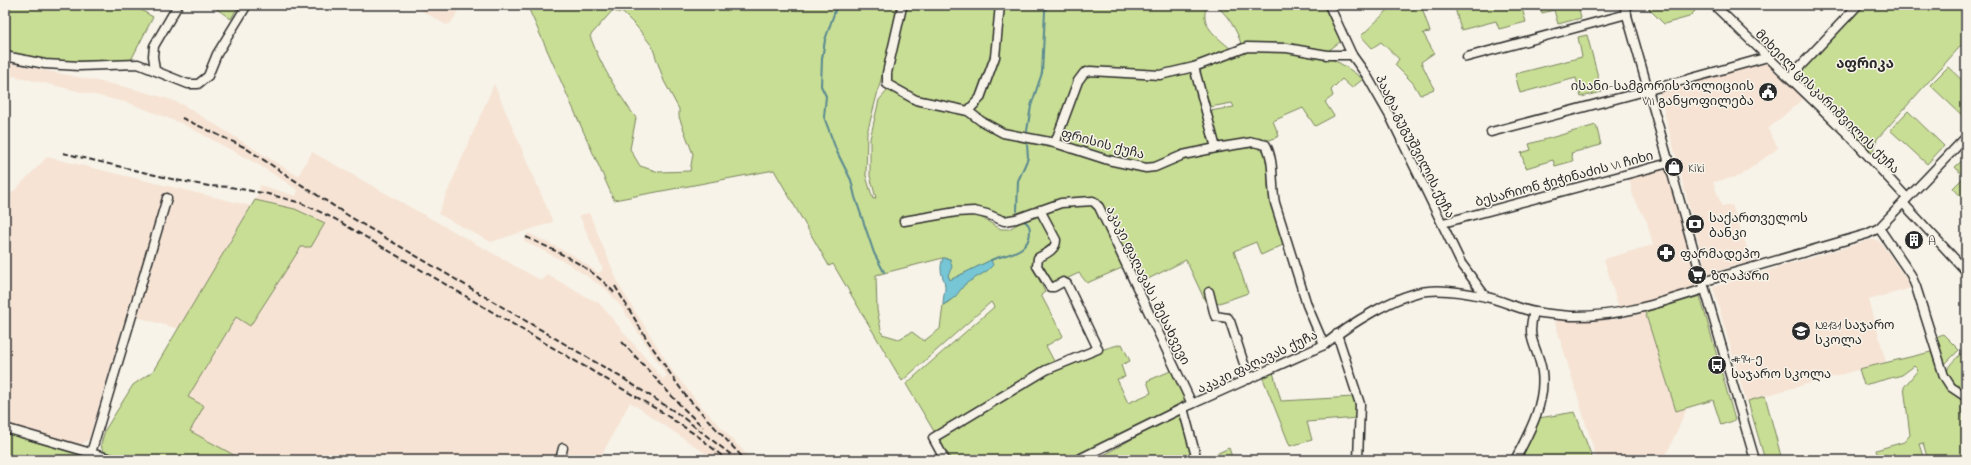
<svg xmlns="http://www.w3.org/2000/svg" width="1971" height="465" viewBox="0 0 1971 465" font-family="'Indie Flower','Noto Sans Georgian',sans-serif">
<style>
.built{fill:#f6e3d4}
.green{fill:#c8de94;stroke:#7a8460;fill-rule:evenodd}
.water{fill:#77c6d5;stroke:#598891}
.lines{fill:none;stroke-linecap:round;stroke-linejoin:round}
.stream{stroke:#598891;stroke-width:2}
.minor-casing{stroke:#2b2b2b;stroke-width:11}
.minor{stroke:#f7f3e8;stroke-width:8}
.rail{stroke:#2b2b2b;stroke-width:2;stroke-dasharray:6 3;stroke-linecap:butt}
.labels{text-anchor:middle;stroke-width:3;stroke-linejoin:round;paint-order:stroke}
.poi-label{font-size:13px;fill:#2b2b2b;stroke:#f7f3e8;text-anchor:start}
.street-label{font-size:13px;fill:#2b2b2b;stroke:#f7f3e8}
.neighbourhood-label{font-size:14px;font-weight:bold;fill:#2b2b2b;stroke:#f7f3e8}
</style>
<rect width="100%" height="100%" fill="#f7f3e8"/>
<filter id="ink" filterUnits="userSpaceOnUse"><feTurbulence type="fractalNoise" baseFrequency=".025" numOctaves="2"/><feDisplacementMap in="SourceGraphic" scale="8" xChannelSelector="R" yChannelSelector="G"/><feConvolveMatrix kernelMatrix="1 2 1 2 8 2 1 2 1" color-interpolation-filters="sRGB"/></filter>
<g filter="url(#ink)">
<g class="built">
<polygon points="413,5 462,5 451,23 446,25"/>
<polygon points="5,62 130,88 169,99 185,106 298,176 312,152 542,281 547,274 584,296 598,302 663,379 667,376 622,308 607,290 569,264 524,241 528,233 573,255 598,273 603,270 579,215 589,213 620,287 674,373 701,406 752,460 715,460 630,402 599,460 243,460 189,431 187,397 236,317 250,326 301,247 295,209 255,200 259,192 260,185 296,196 298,190 259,165 183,124 129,103 5,74"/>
<polygon points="1761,63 1769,65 1776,69 1804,98 1768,129 1778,148 1740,176 1713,182 1722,207 1732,205 1752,261 1707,274 1659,93"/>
<polygon points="494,84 553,222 491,242 438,214"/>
<polygon points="47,157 251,206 179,329 140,318 127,313 89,439 81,445 5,424 5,200"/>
<polygon points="1664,168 1668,169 1699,287 1619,309 1604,259 1653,245 1647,222 1633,196 1629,178"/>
<polygon points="1870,240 1877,240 1882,244 1906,279 1911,288 1869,300 1886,362 1746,401 1713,287"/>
<polygon points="1645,312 1676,411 1687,408 1664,460 1597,460 1554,319 1591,321 1619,319"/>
</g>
<g class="green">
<polygon points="5,5 133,5 153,17 131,60 56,62 5,55"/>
<polygon points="211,5 239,5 231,19"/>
<path d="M527 5H902L900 7 867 133 866 176 873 199 876 198 870 176V139L879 100 888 90 968 114 980 123 1143 170 1157 171 1184 158 1218 151 1256 147 1265 152 1268 160V188L1285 244 1261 255 1256 242 1234 251 1248 293 1208 307 1186 260 1138 284 1095 198 1080 197 1053 203 1012 217 1002 216 984 210 957 214H975L1001 229H1009L1038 212 1052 240 1051 246C1025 255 1037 275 1045 292L1041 295 1063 336 1046 346 1055 363 935 433 906 384 994 307 991 302 902 381 833 264 829 266 774 170 614 200ZM612 11 623 13 637 27 652 46 664 81 679 109V117L693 154 690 171 659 172 640 166 630 149 636 118C617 92 601 66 590 36ZM943 258 950 259 948 275 950 280 991 260C989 276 973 275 964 285 956 293 953 301 943 305L940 329 924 341 912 332 899 339 882 334 877 310 876 275Z"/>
<polygon points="908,5 997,5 994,50 975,102 965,107 935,99 922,99 901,88 890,79 888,74 903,11"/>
<path d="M1002 5H1323L1341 41 1328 51 1275 43 1241 44C1238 32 1226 11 1214 5L1206 8C1200 27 1219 38 1232 50L1193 65 1173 68 1158 73 1088 67 1081 71 1053 137 1049 140C1022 134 995 131 974 112L1000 55Z"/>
<polygon points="1399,5 1421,5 1430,32 1423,33 1434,53 1421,62 1434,89 1420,95 1413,83 1395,65 1399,59 1381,42 1372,48 1361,36 1388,10"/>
<polygon points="1468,5 1521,5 1526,22 1499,29 1496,21 1461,30 1455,8"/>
<polygon points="1540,5 1578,5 1581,18 1558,24 1554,10 1542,13"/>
<polygon points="1631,5 1691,5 1696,10 1689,17 1664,24 1646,6 1632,9"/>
<polygon points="1864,5 1966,5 1966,40 1877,139 1874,146 1873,155 1795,77"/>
<polygon points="1587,35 1602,92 1581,97 1576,78 1520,93 1515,74 1582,57 1578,37"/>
<path d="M1247 49C1270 50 1309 50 1331 59 1343 64 1352 71 1363 79L1352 88 1342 79 1331 90 1333 96 1325 102 1334 116 1315 126 1303 108 1273 121 1279 136 1270 140 1260 138 1223 145 1217 143 1210 111 1234 107 1232 103 1210 107 1199 69 1235 52Z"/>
<polygon points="1948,67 1966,84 1966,119 1930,85"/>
<path d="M1190 71 1193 72 1212 142 1209 147 1154 165C1122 164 1090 151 1060 142L1059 139 1080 83 1085 75 1092 73 1160 78Z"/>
<polygon points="1908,111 1944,146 1927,164 1890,130"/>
<polygon points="1596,125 1601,145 1571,153 1573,161 1555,166 1553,160 1526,168 1521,153 1531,150 1529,144"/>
<polygon points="1965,158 1966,159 1966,202 1953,188 1964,177 1955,167"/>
<polygon points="255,200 295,209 325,223 311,247 301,247 250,326 236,317 188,397 204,406 190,431 243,460 131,460 105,453 102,449 101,444 105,430 133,385 153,371"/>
<polygon points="1082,202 1092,203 1098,209 1124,267 1087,283 1079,273 1053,285 1038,263 1057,246 1045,212"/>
<polygon points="1700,296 1735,420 1721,425 1713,400 1676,411 1645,312"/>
<polygon points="1943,334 1959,350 1946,363 1943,363 1934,338"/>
<path d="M1122 344 1130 361 1121 365 1125 377 1117 379 1128 403 1151 393 1147 381 1173 370 1184 396V401L1096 450 1069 460H949L940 444V438C998 402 1055 360 1122 344Z"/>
<path d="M1931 352C1938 372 1943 389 1962 400V414L1966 430V460H1928L1923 443 1919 444 1924 460H1879L1876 450 1904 442 1910 435 1904 387 1918 370 1914 366 1902 375 1864 385 1859 369Z"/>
<path d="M1962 353 1966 357V393L1948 377C1944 367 1955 360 1962 353Z"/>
<polygon points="1273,372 1281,401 1354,397 1358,405 1358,418 1307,422 1312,440 1290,446 1262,376"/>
<polygon points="1765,396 1782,460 1765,460 1748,401"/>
<polygon points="1182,410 1194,460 1096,460 1097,459"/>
<polygon points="1575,412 1593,460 1520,460 1539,418"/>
<polygon points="5,433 98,460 5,460"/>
<polygon points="1229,448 1233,460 1203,460"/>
</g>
<path class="water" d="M943 258 950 259 952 267 948 275 950 280 991 260 993 265 987 271 965 284 955 297 943 305C943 299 944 295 945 289 946 278 937 274 943 258Z"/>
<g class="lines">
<g class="stream">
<polyline points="837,5 825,40 822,59 821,86 826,96 824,117 837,152 851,180 855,197 874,253 884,272"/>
<polyline points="1027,131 1031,106 1042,73 1045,11 1048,5"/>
<polyline points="1017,211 1018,181 1028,158 1027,144"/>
<path d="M991 260C1006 254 1030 253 1030 231 1030 226 1028 223 1024 221"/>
</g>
<defs>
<g id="minor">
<path d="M904 5 902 7 887 73V84L916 100 968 111 981 121 1003 133 1055 143 1108 160 1146 168 1155 167 1183 155 1216 148 1253 142 1266 145C1275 162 1271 184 1275 203L1307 305 1324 345"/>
<polyline points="1329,5 1352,55 1367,76 1391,118 1461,263 1486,297"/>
<polyline points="1624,5 1704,286 1755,460"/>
<polyline points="1714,5 1849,135 1907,198"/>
<polyline points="5,56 45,64 79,66 138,64 188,84 198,84 208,76 217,54 247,5"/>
<polyline points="1467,57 1627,14"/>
<polyline points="1194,67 1216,148"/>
<polyline points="155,70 153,56 154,46 178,5"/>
<polyline points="1790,77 1858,5"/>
<polyline points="968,111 980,98 995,57 1000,5"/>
<polyline points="1491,132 1649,90 1768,57"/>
<polyline points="1055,143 1078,81 1084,73 1090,71 1160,75 1194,67 1247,47 1287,48 1327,55 1352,55"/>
<polyline points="1903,203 1966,271"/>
<polyline points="904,221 956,212 974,211 987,214 1004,221 1016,219 1061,203 1093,201 1099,207 1192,404"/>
<polyline points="1443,223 1669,163"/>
<polyline points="1879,228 1911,275 1916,287 1944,376 1951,387 1966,397"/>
<polyline points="1702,282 1867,234 1879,228 1966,137"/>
<polyline points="1209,292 1215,316 1228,318 1230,321 1249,379"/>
<polyline points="1337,334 1360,404 1358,460"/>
<polyline points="1183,408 1197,460"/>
<polyline points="5,428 115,460"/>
<polyline points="91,453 167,198"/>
<polyline points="560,460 563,448"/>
<path d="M945 460 933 438 1046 370 1098 349 1067 284 1063 282 1054 287H1050L1037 266 1038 258C1045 254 1056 250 1056 240L1040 210"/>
<path d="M1077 460 1183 408 1324 345C1347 326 1398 293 1428 291 1446 289 1468 293 1486 297 1502 300 1518 309 1535 312 1547 314 1559 315 1571 316 1620 317 1659 303 1704 289"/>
<path d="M1515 460C1529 433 1546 403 1542 372 1539 347 1525 342 1534 312"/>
</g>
</defs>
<use href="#minor" class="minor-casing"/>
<use href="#minor" class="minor"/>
<g class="rail">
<polyline points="182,118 244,147 352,218 624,379 677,413 738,460"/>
<polyline points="63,153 176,180 209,186 230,187 268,194 301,203 335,219 660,411 699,437 727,460"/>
<path d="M526 237C558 252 593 267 616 295"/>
<polyline points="615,286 648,341 685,395 745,460"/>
<polyline points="622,342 682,407 703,427"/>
</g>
</g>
</g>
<defs>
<symbol id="civic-disc" viewBox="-11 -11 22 22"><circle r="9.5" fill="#2b2b2b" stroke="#f7f3e8"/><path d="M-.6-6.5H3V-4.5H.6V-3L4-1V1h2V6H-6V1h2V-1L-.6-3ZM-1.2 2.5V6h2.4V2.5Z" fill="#fff"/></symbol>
<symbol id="shop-disc" viewBox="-11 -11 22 22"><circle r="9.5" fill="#2b2b2b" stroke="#f7f3e8"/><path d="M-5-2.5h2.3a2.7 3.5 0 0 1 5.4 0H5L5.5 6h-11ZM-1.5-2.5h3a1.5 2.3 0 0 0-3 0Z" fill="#fff"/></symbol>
<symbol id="bank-disc" viewBox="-11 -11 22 22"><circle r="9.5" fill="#2b2b2b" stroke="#f7f3e8"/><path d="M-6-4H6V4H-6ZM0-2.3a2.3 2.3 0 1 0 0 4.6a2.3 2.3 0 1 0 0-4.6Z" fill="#fff"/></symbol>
<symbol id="building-disc" viewBox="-11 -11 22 22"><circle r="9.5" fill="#2b2b2b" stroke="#f7f3e8"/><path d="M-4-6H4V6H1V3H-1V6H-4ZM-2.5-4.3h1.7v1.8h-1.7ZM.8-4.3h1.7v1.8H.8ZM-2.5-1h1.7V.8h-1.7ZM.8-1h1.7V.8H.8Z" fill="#fff"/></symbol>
<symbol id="pharmacy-disc" viewBox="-11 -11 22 22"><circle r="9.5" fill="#2b2b2b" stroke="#f7f3e8"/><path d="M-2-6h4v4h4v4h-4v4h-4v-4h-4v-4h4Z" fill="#fff"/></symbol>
<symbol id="supermarket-disc" viewBox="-11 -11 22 22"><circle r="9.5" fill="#2b2b2b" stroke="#f7f3e8"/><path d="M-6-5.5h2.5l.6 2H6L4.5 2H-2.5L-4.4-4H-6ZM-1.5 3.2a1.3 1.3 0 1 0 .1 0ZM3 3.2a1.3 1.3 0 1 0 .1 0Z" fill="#fff"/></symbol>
<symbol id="school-disc" viewBox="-11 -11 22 22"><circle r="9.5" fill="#2b2b2b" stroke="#f7f3e8"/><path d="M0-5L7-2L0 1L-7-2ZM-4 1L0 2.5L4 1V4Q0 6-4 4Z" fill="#fff"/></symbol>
<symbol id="bus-disc" viewBox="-11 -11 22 22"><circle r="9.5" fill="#2b2b2b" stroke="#f7f3e8"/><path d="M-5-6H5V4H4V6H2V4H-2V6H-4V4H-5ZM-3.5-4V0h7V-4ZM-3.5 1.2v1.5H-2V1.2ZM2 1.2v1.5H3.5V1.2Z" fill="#fff"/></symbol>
</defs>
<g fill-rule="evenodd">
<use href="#civic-disc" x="1757" y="81" width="22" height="22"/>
<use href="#shop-disc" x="1663" y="156" width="22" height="22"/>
<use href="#bank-disc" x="1684" y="213" width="22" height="22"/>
<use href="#building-disc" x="1903" y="229" width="22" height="22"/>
<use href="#pharmacy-disc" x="1655" y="242" width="22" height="22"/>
<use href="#supermarket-disc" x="1686" y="264" width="22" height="22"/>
<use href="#school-disc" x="1790" y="320" width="22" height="22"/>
<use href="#bus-disc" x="1706" y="354" width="22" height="22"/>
</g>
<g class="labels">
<g class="poi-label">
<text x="1754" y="90" text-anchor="end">ისანი-სამგორის პოლიციის<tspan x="1754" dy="15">VII განყოფილება</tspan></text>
<text x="1688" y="172">Kiki</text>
<text x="1709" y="222">საქართველოს<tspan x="1709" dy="15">ბანკი</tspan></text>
<text x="1928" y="245">A</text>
<text x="1680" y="258">ფარმადეპო</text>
<text x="1711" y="280">ზღაპარი</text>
<text x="1815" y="329">№131 საჯარო<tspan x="1815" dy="15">სკოლა</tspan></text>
<text x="1731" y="363">#94-ე<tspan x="1731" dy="15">საჯარო სკოლა</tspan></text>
</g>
<g class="street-label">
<text transform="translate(1828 101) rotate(45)" y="5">მიხეილ ცისკარიშვილის ქუჩა</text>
<text transform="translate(1103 143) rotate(15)" y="5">ფრისის ქუჩა</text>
<text transform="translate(1416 146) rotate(63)" y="5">პაატა გუგუშვილის ქუჩა</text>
<text transform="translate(1564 178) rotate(-15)" y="5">ბესარიონ ჭიჭინაძის VI ჩიხი</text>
<text transform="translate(1149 285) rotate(64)" y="5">აკაკი ფაღავას I შესახვევი</text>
<text transform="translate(1257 361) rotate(-25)" y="5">აკაკი ფაღავას ქუჩა</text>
</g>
<g class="neighbourhood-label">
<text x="1865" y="68">აფრიკა</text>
</g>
</g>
<rect width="1971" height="465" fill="none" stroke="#f7f3e8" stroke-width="20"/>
<rect x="10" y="10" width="1951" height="445" fill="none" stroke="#2b2b2b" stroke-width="1.5" filter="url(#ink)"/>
</svg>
